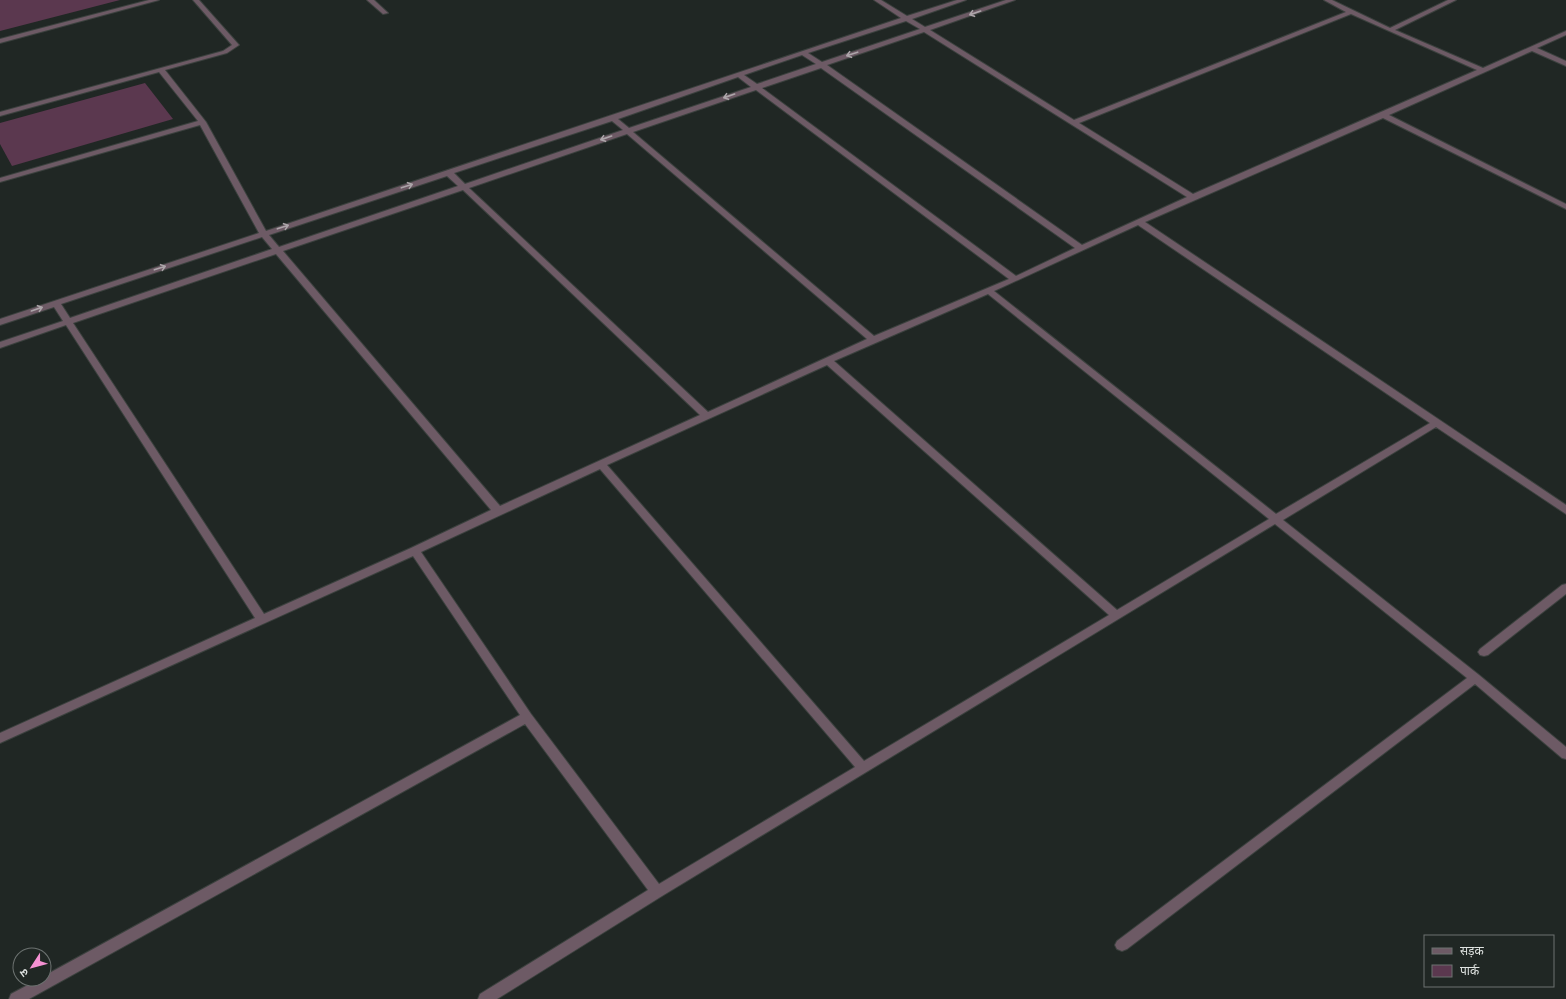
<svg xmlns="http://www.w3.org/2000/svg" width="1566" height="999" viewBox="0 0 1566 999" font-family="'Fira Sans','Noto Sans Devanagari',sans-serif">
<style>
.green{fill:#5b384f}
.lines{fill:none;stroke-linecap:round;stroke-linejoin:round}
.minor-casing{stroke:#3b413e;stroke-width:2}
.minor{fill:#6d5a65;fill-rule:evenodd}
.oneway{stroke:#aca5a9}
</style>
<rect width="100%" height="100%" fill="#202724"/>
<g class="green">
<polygon points="0,0 120,0 0,31"/>
<polygon points="145,83 173,119 12,166 0,144 0,123"/>
</g>
<g class="lines">
<defs>
<g id="minor">
<polygon points="149,0 159,0 0,43 0,39"/>
<path d="M193 0H199L239 45 227 53 165 70 206 122 266 231 901 18 874 0H881L907 16 957 0H966L912 19 925 27 1006 0H1015L930 30 1074 120 1346 12 1324 0H1332L1390 28 1448 0H1456L1395 30 1483 68 1566 31V35L1537 48 1566 61V66L1532 51 1389 115 1566 204V209L1383 118 1145 222 1566 505V514L1436 427 1283 520 1479 675 1566 747V759L1562 758 1475 684 1127 949 1122 951 1117 949 1115 945 1117 941 1467 678 1275 524 662 896 497 999H478L480 994 648 890 525 724 29 999H9L11 994 39 979H44V976L520 715 413 556 0 743V733L255 618 66 325 0 348V342L63 321 54 307 0 325V319L259 233 200 125 0 182V178L198 121 159 72 0 116V112L223 51 232 45ZM1351 14 1477 70 1193 194 1079 123ZM906 21 920 29 822 62 808 53ZM924 32 1187 197 1082 245 827 65ZM802 55 816 64 757 84 744 75ZM821 68 1075 248 1016 276 762 88ZM738 77 751 87 629 128 618 119ZM756 90 1009 279 874 336 633 132ZM612 121 623 130 465 184 454 173ZM627 134 867 339 708 412 469 188ZM447 176 458 186 279 247 269 235ZM463 190 700 415 500 506 283 251ZM1138 225 1430 423 1276 514 994 291ZM262 237 272 249 70 318 61 304ZM276 254 491 510 411 548 264 614 73 323ZM988 294 1269 519 1117 610 834 361ZM827 365 1109 615 864 761 607 465ZM600 469 855 767 659 884 531 714 421 552Z"/>
<polygon points="367,0 374,0 388,13 383,14"/>
<polygon points="1566,584 1566,594 1488,655 1484,656 1480,655 1478,652 1480,649 1562,585"/>
</g>
</defs>
<use href="#minor" class="minor-casing"/>
<use href="#minor" class="minor"/>
</g>
<defs><path id="oneway-shaft" d="M-6 0H5M1.5-3L5.5 0L1.5 3" fill="none" stroke-width="1.6" stroke-linecap="round" stroke-linejoin="round"/></defs>
<g class="oneway">
<use href="#oneway-shaft" transform="translate(975 13) rotate(161)"/>
<use href="#oneway-shaft" transform="translate(852 54) rotate(162)"/>
<use href="#oneway-shaft" transform="translate(729 96) rotate(161)"/>
<use href="#oneway-shaft" transform="translate(606 138) rotate(161)"/>
<use href="#oneway-shaft" transform="translate(407 186) rotate(-18)"/>
<use href="#oneway-shaft" transform="translate(283 227) rotate(-18)"/>
<use href="#oneway-shaft" transform="translate(160 268) rotate(-18)"/>
<use href="#oneway-shaft" transform="translate(37 309) rotate(-19)"/>
</g>
<rect x="1424" y="935" width="130" height="52" fill="#202724" stroke="#6c7270"/>
<rect x="1432" y="948" width="20" height="6" fill="#6d5a65" stroke="#6c7270"/>
<text x="1460" y="955" font-size="12" fill="#dfe3e1">सड़क</text>
<rect x="1432" y="965" width="20" height="12" fill="#5b384f" stroke="#6c7270"/>
<text x="1460" y="975" font-size="12" fill="#dfe3e1">पार्क</text>
<g transform="translate(32 967) rotate(234)"><circle r="19" fill="#202724" stroke="#6c7270"/>
<path d="M0-3L7 15L0 10L-7 15Z" fill="#f591d2"/>
<text y="-6" font-size="11" font-weight="bold" text-anchor="middle" fill="#dfe3e1">उ</text>
</g>
</svg>
